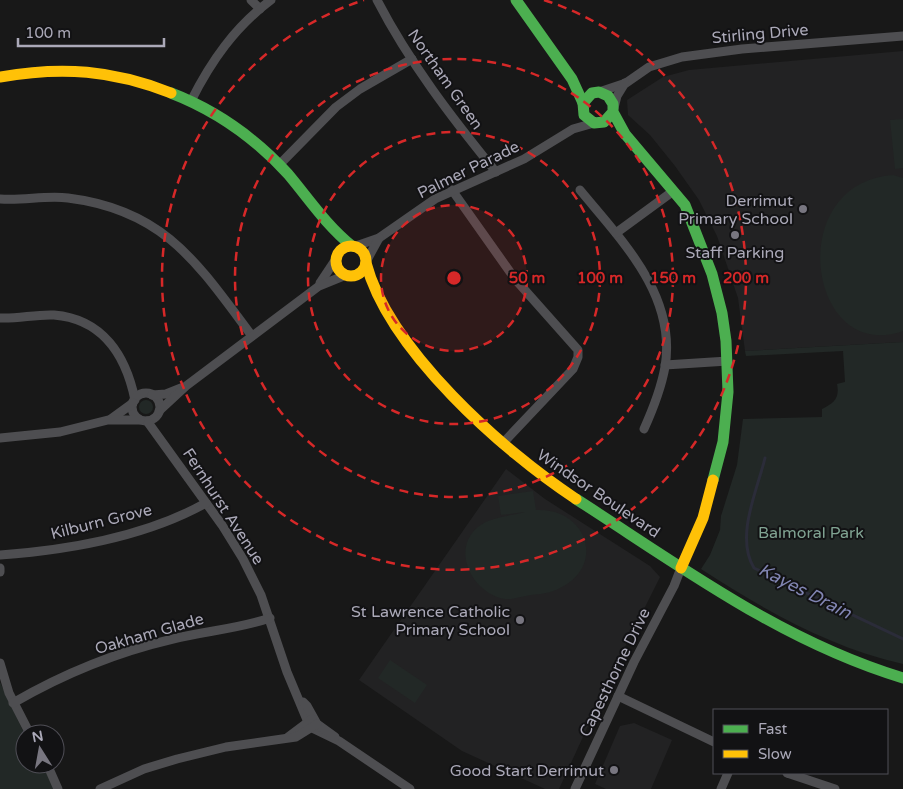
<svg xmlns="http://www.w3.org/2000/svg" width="903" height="789" viewBox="0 0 903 789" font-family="'Varela Round',sans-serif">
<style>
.built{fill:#222223}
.green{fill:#222826}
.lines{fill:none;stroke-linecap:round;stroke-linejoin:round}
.stream{stroke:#2b2c39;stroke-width:3}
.street{stroke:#4e4e51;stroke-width:9}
.fast{stroke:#4caf50;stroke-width:11}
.slow{stroke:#ffc107;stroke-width:11}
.ring{fill:none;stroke:#d62828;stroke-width:2.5;stroke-dasharray:9 6}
.poi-dot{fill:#787680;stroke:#121214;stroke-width:2}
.labels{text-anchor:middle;stroke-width:4;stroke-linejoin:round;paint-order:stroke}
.street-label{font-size:16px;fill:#aba9b8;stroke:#121214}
.poi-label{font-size:16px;fill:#aba9b8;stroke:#121214;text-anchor:end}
.park-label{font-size:16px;fill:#80a392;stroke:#121214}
.water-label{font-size:18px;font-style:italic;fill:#8185b2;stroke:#121214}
.centre{fill:#d62828;stroke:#121214;stroke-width:2.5}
.ring-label{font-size:15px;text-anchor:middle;font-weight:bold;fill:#d62828;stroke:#121214;stroke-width:4;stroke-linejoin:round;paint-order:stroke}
</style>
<rect width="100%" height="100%" fill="#181818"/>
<g class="built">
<polygon points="903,51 903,342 745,351 738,298 717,236 699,200 675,166 650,135 628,115 627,100 663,77 689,70"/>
<polygon points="506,469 545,499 650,566 660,577 617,663 559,789 545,789 462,751 359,680"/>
<polygon points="634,723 672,740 651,789 606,789 595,784 620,726"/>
</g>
<g class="green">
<polygon points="903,119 903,168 895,169 890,120"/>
<path d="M893 175 903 178V331C808 365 782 183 893 175Z"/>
<path d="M903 342V664C829 647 764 610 701 569L710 555 720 530 721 516 737 465 743 419 822 417V409C834 403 840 398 837 384L845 382 843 351 746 356 745 351Z"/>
<circle cx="146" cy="407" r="7"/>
<path d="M533 491 536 510C586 507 607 565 560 588 551 593 541 594 531 595 523 596 512 600 505 599 473 594 450 550 478 527 490 517 510 516 525 512L501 515 498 496Z"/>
<polygon points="390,660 427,685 415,703 378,678"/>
<polygon points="0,682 25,735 25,764 42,764 54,789 0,789"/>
</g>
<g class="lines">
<path class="stream" d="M765 458C757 491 735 537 754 568L903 639"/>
<g class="street">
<polyline points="251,0 260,9"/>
<path d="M377 0C409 62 452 118 496 172"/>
<polyline points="599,92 626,83 649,67 682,57 742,49 903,36"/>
<path d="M191 101C211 61 235 27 271 0"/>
<polyline points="614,108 617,96 625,83"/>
<polyline points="279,165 336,107 360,89 412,59"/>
<polyline points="452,190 515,279 578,350 578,357 573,369 502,444"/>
<path d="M580 190C621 240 677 295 665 367 661 389 653 409 644 429"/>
<path d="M0 199C23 201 46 195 68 198 165 210 198 264 252 336"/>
<polyline points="616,233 672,192"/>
<polyline points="356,246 379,238 435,199 524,159 573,129 594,123"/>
<polyline points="367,260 379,238"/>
<polyline points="320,283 336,259"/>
<path d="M0 318C18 319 36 314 54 315 103 319 126 356 135 400"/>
<polyline points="665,365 728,361"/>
<circle cx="146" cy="407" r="14"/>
<polyline points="152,395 166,394 181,388"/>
<polyline points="159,411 186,386 319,286 346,275"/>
<polyline points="111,419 133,403"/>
<polyline points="147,421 222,525 243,559 261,595 287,672 310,727 339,741 410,789"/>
<polyline points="0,438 60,432 108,420 140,420"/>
<path d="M0 555C69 550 145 537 206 503"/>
<polyline points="0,568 0,572"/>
<polyline points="0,663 9,693 30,734"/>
<polyline points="618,696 714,742"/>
<polyline points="303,702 307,706 317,724 335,737"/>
<path d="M13 703C63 674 117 652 173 639 205 631 238 629 270 618"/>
<polyline points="288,737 312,719"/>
<polyline points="47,764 58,789"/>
<polyline points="787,773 835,789"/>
<polyline points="100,789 144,769 177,759 226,747 296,737 317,724"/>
<polyline points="575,789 634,662 674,586 681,568"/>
<polyline points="721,789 728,773"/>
</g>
<g class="fast">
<polyline points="516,0 572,79 583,103"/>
<path d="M171 93C215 110 256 139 288 174 309 199 326 225 352 246"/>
<polyline points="613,112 604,122 594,123 584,115 583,103 592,93 599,92 608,96 613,104 613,112 625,134 685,205 712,274 722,313 726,341 728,392 723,442 713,480"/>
<path d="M576 499C682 567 781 641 903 678"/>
</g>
<g class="slow">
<path d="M0 77C62 66 113 70 171 93"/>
<circle cx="351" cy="261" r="15"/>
<path d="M366 263C389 350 503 451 576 499"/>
<polyline points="681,568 703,518 713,480"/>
</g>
</g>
<circle cx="454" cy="278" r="73" fill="#d62828" fill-opacity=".12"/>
<g class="ring">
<circle cx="454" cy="278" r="73"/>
<circle cx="454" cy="278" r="146"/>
<circle cx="454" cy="278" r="219"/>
<path d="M544 0A292 292 0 1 1 364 0"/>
</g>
<g class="poi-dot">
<circle cx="803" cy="209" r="5"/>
<circle cx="735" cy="235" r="5"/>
<circle cx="520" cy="620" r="5"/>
<circle cx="614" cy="770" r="5"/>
</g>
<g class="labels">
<g class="street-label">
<text transform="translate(760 33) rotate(-5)" y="6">Stirling Drive</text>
<text transform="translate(446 79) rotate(55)" y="6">Northam Green</text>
<text transform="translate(468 169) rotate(-26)" y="6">Palmer Parade</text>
<text transform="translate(599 493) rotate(34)" y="6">Windsor Boulevard</text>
<text transform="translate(224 506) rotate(57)" y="6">Fernhurst Avenue</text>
<text transform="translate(101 521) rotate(-14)" y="6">Kilburn Grove</text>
<text transform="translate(149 633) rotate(-16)" y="6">Oakham Glade</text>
<text transform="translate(614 672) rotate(-64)" y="6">Capesthorne Drive</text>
</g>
<g class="poi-label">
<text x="793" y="206">Derrimut<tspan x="793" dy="18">Primary School</tspan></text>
<text x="735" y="258" text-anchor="middle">Staff Parking</text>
<text x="510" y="617">St Lawrence Catholic<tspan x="510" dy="18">Primary School</tspan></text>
<text x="604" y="776">Good Start Derrimut</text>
</g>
<g class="park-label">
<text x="811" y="538">Balmoral Park</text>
</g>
<g class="water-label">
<text transform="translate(805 591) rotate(27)" y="6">Kayes Drain</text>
</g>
</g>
<circle cx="454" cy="278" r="8" class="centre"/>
<g class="ring-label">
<text x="527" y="283">50 m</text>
<text x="600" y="283">100 m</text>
<text x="673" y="283">150 m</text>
<text x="746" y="283">200 m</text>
</g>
<rect x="713" y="709" width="175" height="65" fill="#121214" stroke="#4f4e56"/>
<rect x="723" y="725" width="25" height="8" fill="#4caf50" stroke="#4f4e56"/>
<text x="758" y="734" font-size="15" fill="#aba9b8">Fast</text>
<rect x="723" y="750" width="25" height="8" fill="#ffc107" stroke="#4f4e56"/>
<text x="758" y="759" font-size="15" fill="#aba9b8">Slow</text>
<g transform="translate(40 749) rotate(349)"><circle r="24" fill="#121214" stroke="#4f4e56"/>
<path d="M0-4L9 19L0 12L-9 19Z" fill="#787680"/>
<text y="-8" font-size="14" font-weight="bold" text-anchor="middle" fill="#aba9b8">N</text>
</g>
<path d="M18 38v8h146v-8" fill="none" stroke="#aba9b8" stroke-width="2.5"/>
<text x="25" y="38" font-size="15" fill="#aba9b8" stroke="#121214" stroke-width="4" paint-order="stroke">100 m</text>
</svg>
